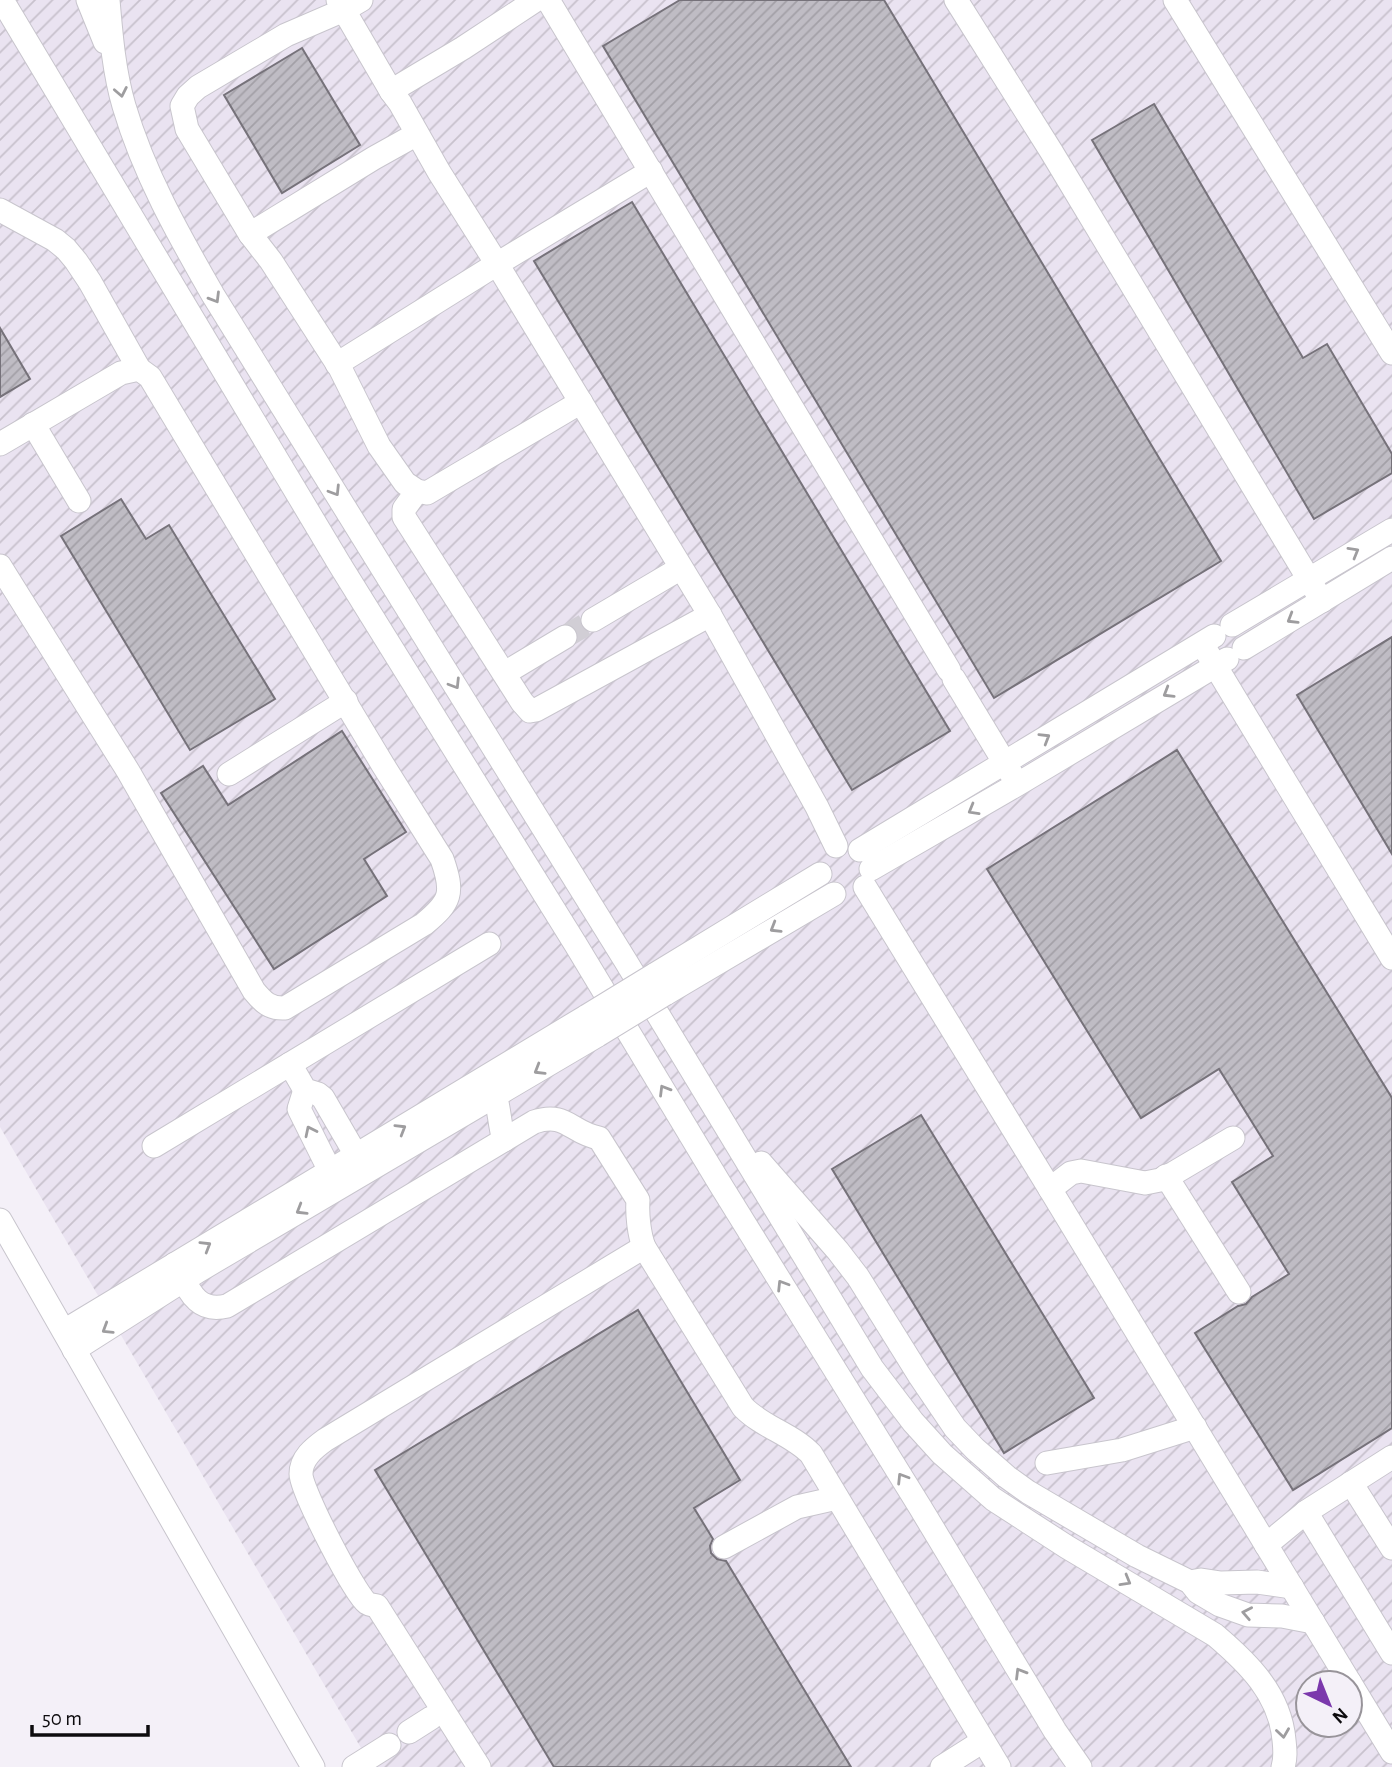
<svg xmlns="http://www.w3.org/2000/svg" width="1392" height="1767" viewBox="0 0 1392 1767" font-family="'Alegreya Sans',sans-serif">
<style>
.industrial{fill:url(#industrial-furrows);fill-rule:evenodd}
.building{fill:url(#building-hatch);stroke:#76727a;stroke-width:2}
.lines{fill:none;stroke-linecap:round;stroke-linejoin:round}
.minor-tunnel{stroke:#d1ced5;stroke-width:23;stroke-dasharray:23 11;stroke-linecap:butt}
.minor-casing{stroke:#c8c5cd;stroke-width:25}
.minor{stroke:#fff;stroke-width:23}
.minor-bridge-casing{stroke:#c8c5cd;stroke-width:25;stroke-linecap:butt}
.minor-bridge{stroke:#fff;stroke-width:23}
.oneway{stroke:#9e9d9f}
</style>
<defs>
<pattern id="industrial-furrows" width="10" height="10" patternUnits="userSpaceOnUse" patternTransform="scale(1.75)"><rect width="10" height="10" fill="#eae3f1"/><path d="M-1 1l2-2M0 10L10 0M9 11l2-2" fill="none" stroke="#c8c1cd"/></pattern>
<pattern id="building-hatch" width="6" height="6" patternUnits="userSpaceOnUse" patternTransform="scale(1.75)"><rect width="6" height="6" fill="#bfbcc4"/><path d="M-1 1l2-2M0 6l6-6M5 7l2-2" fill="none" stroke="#a3a0a7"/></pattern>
</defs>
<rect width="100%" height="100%" fill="#f4f0f8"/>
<path class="industrial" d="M0 0H1392V1767H372L0 1127ZM1308 1683H1350V1725H1308Z"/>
<g class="building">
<polygon points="680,0 884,0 1221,561 994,698 603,46"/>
<polygon points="302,48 360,145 282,193 224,95"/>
<polygon points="1154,104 1303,358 1327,344 1392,454 1392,473 1314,519 1092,140"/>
<polygon points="632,202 950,731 852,790 534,261"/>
<polygon points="0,328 30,379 0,397"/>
<polygon points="121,499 146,539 169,525 275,699 190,750 61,536"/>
<polygon points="1392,637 1392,854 1297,695"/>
<polygon points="342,731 406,832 364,859 387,896 274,969 161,793 203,766 228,805"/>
<polygon points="1177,750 1392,1098 1392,1428 1293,1490 1195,1333 1238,1306 1246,1304 1252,1297 1289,1274 1232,1182 1273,1156 1219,1069 1141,1118 987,869"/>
<polygon points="921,1115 1094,1398 1004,1453 832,1169"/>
<polygon points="638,1310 740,1480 694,1508 713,1539 710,1546 711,1553 717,1559 726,1561 851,1767 554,1767 375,1470"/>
</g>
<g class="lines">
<polyline class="minor-tunnel" points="565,637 593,620"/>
<defs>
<g id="minor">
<polyline points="2,0 340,565 576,945 720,1184 920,1507 1055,1731 1080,1767"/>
<polyline points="88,0 105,42"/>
<path d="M108 0C111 35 114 72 124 106 144 174 178 234 213 295L625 960 872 1368 913 1422 942 1454 993 1499 1067 1547 1215 1635C1248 1663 1280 1694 1284 1740 1285 1750 1286 1757 1283 1767"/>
<polyline points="361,0 344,10 286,35 198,87 188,96 182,106 187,129 250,234 374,158 417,134"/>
<polyline points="548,0 949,670"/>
<polyline points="956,0 1051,151 1322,601"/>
<polyline points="1175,0 1392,353"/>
<polyline points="391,91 463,48 536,0"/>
<polyline points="651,171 497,264 710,615 817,807 836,846"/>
<polyline points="0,210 55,240 66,249 76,261 90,282 139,369"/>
<polyline points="250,234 271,261 340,368 379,446 405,483 417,491 427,493 581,402"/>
<polyline points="337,364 497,264 439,172 400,103 391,91 338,0"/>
<polyline points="33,424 79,501"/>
<path d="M0 444 121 373 139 369 150 377 383 765 442 859C454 893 451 902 424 924L285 1008C270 1009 263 1002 254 991L128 771 0 566"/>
<polyline points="417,491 404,509 404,517 522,702 530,711 536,710 710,615"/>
<polyline points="593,620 681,568"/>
<polyline points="1232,625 1392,530"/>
<polyline points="1244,648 1392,558"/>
<polyline points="1207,652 1392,958"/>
<polyline points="505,673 565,637"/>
<polyline points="954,679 1012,775"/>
<polyline points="229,774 346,701"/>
<polyline points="860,850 1214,636"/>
<polyline points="871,869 1018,784 1227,659"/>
<polyline points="865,887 1050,1189 1350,1683"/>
<polyline points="654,975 820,874"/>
<polyline points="665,994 834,894"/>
<polyline points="290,1064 305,1090 318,1094 323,1098 363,1167"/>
<path d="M490 1083C500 1101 498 1120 504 1140"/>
<polyline points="305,1090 299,1109 337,1185"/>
<polyline points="154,1146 489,944"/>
<polyline points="761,1163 838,1251 858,1277 919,1375 955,1428 975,1449 1007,1477 1028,1492 1137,1556 1190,1582 1198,1592 1220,1605 1248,1615 1282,1616 1313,1622"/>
<polyline points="1166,1176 1239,1292"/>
<polyline points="1050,1189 1071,1173 1081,1171 1145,1183 1160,1180 1174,1173 1233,1138"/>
<polyline points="0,1220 313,1767"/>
<path d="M175 1264C188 1287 195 1314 227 1306L534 1122C566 1111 571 1133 599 1138L638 1200C637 1214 639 1234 644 1247L743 1407C762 1427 792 1434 811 1454L999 1767"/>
<polyline points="64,1331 587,1016"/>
<polyline points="74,1350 198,1271 598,1035"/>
<polyline points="1047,1463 1122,1450 1195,1427"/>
<polyline points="1351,1483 1392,1548"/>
<polyline points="1306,1512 1392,1653"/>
<polyline points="1266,1545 1306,1512 1392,1457"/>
<polyline points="724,1547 797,1507 837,1498"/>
<polyline points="1190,1582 1201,1580 1221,1583 1257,1582 1292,1587"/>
<polyline points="1350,1683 1392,1752"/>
<polyline points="409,1732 431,1718"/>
<polyline points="354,1767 389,1745"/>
<path d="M479 1767 377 1606C374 1605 370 1605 367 1603 354 1593 301 1490 301 1474 301 1458 314 1448 325 1440L644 1247"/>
<polyline points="942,1767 983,1741"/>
</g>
</defs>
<use href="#minor" class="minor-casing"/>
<use href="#minor" class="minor"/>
<defs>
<g id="minor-bridge">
<polyline points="587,1016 654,975"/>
<polyline points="598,1035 665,994"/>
</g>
</defs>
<use href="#minor-bridge" class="minor-bridge-casing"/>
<use href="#minor-bridge" class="minor-bridge"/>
</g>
<defs><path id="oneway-chevron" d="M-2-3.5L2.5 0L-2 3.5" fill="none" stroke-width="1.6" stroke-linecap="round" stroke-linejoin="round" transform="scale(1.75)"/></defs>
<g class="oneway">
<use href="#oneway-chevron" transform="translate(121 92) rotate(79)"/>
<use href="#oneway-chevron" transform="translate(215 298) rotate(59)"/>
<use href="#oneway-chevron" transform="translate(335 491) rotate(58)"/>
<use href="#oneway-chevron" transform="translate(1354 552) rotate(-30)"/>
<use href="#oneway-chevron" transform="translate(1292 619) rotate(149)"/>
<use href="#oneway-chevron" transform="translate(455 684) rotate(58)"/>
<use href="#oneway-chevron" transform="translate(1168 693) rotate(149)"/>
<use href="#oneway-chevron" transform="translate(1045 738) rotate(-31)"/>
<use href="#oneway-chevron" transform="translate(973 810) rotate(150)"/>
<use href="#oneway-chevron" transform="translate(775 928) rotate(149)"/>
<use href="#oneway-chevron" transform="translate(539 1070) rotate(149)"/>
<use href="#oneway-chevron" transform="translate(664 1090) rotate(-121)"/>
<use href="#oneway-chevron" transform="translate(401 1129) rotate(-31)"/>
<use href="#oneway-chevron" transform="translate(310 1131) rotate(-116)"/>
<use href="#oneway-chevron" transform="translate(301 1210) rotate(149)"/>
<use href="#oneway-chevron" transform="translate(206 1246) rotate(-31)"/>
<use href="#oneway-chevron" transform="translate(782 1285) rotate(-122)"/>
<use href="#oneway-chevron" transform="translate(107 1329) rotate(148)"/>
<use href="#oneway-chevron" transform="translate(902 1478) rotate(-122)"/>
<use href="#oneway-chevron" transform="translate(1126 1581) rotate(30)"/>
<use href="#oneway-chevron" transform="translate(1247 1613) rotate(-169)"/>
<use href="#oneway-chevron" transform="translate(1020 1673) rotate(-121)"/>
<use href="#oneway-chevron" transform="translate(1283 1733) rotate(82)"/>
</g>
<g transform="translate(1329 1704) rotate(137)"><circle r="33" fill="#f4f0f8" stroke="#98949a" stroke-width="2"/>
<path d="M0-5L12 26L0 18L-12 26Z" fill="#7b38ac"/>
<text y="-10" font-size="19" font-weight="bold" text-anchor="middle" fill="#0d0b0e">N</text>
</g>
<path d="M32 1725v10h116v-10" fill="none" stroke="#0d0b0e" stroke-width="3.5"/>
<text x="42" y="1725" font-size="21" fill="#0d0b0e" stroke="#f4f0f8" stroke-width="5" paint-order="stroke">50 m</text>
</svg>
